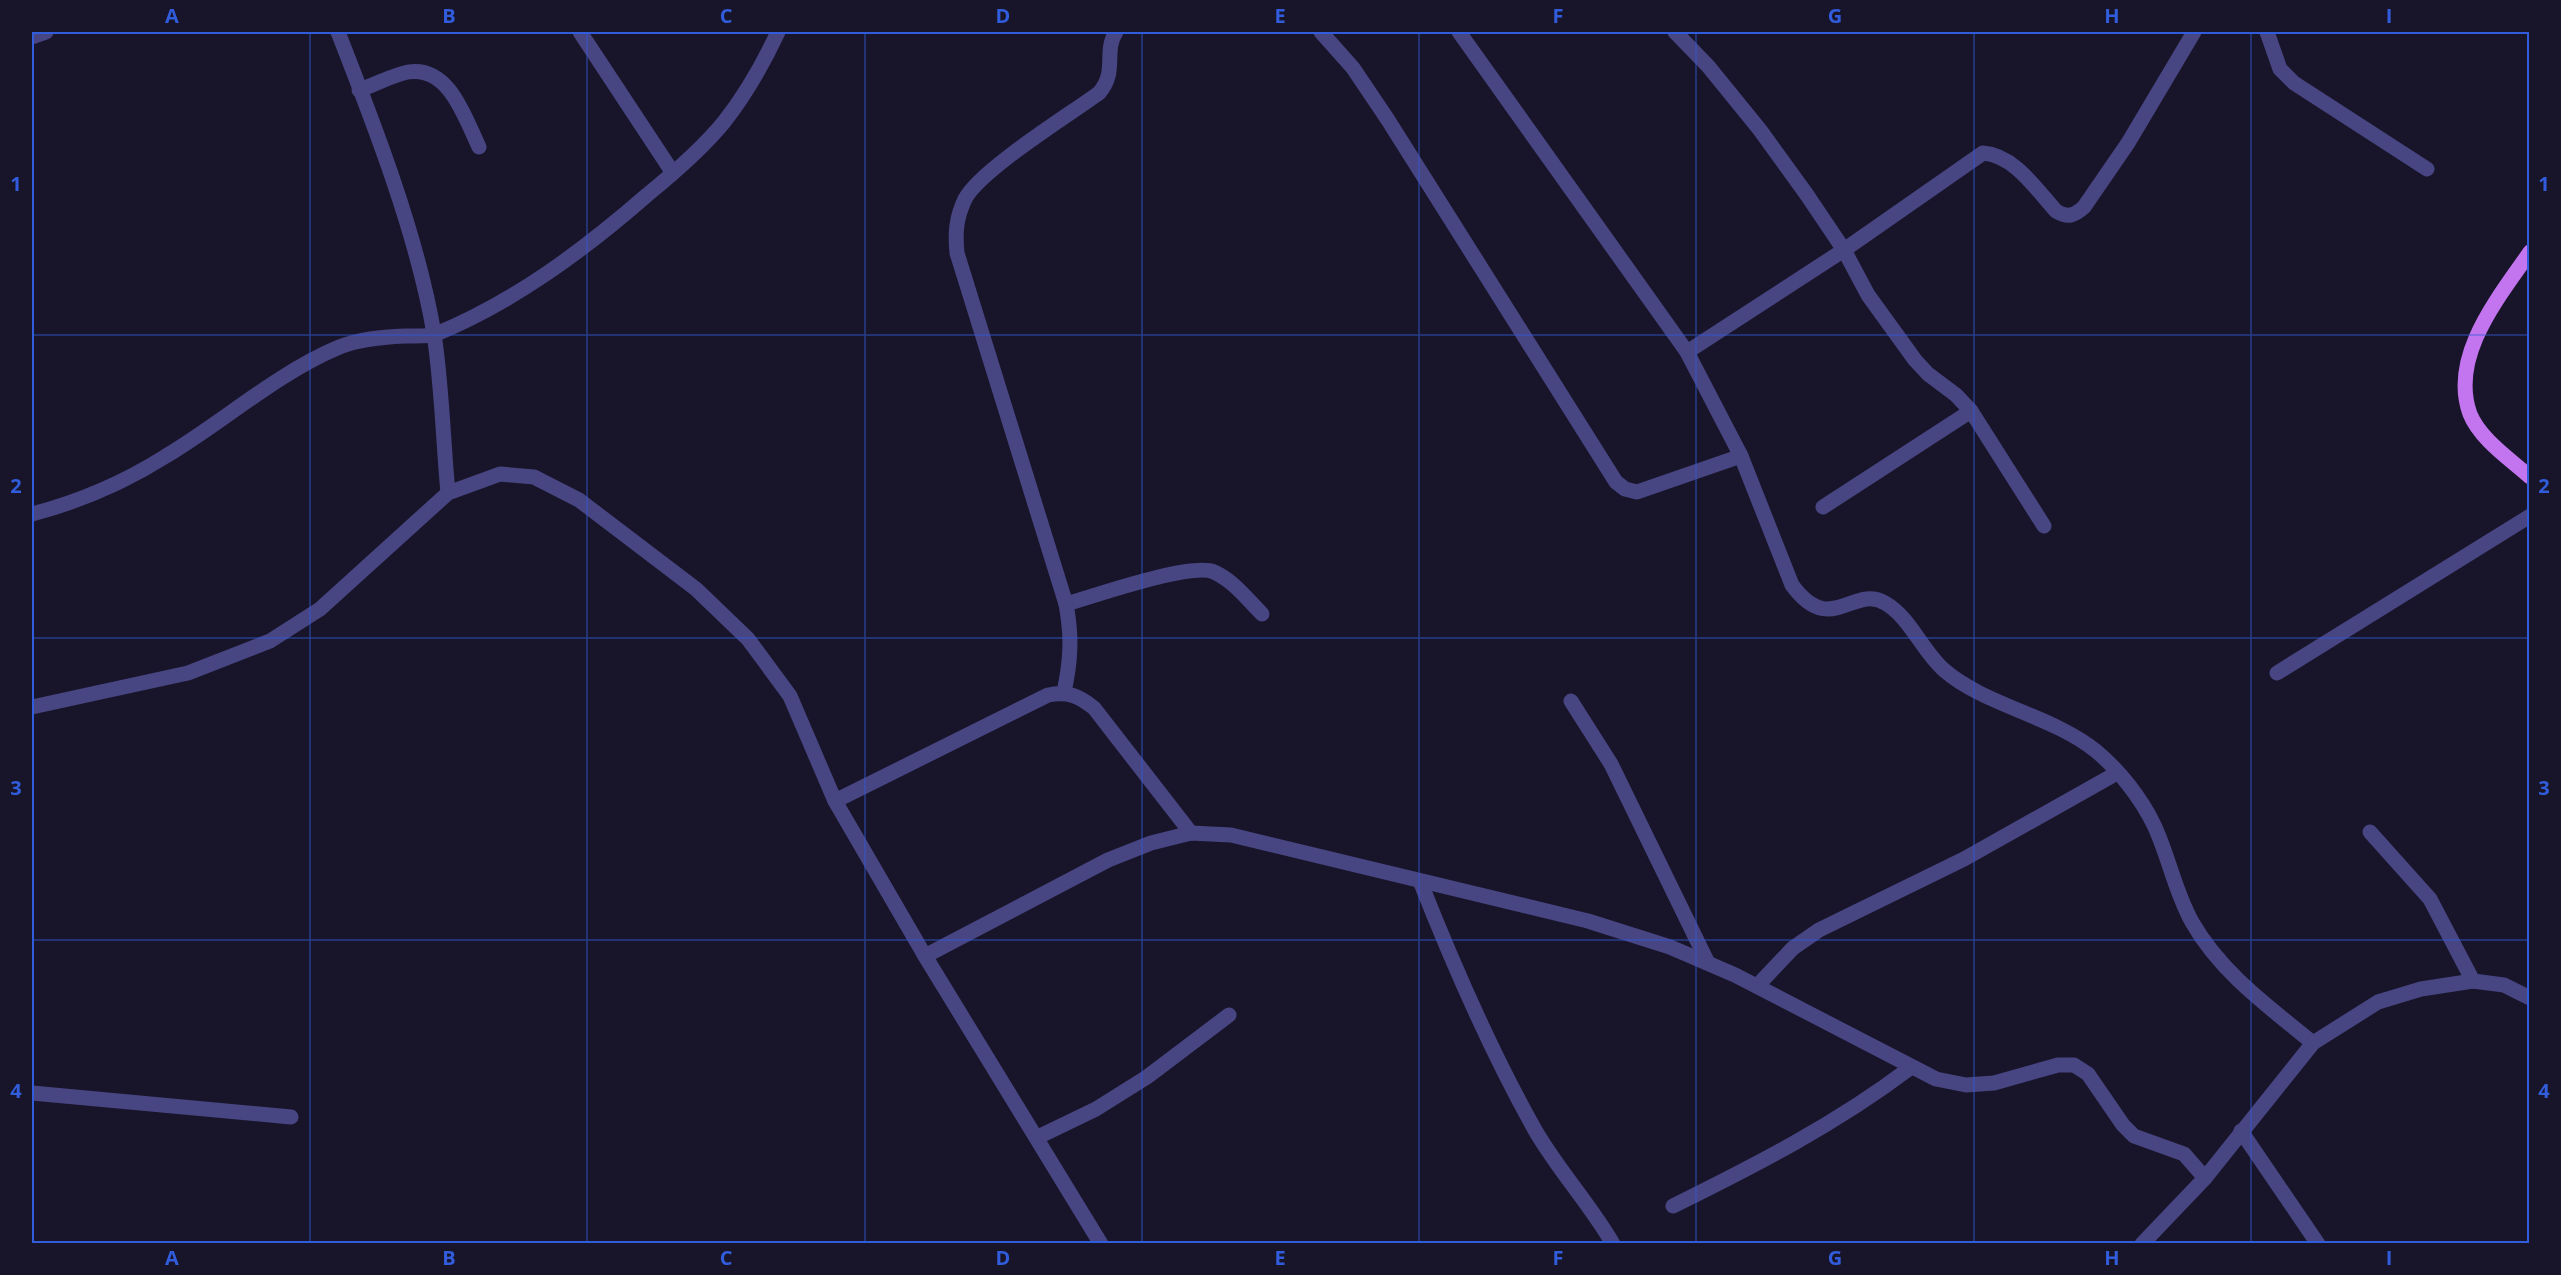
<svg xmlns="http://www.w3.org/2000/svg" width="2561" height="1275" viewBox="0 0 2561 1275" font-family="'Open Sans',sans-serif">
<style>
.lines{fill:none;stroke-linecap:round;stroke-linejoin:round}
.minor{stroke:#484583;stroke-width:15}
.major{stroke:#c275ee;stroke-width:15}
.grid{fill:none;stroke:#315ddc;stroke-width:1.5;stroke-opacity:0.55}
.neatline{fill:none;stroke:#315ddc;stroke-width:2}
.grid-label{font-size:20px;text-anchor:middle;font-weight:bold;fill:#315ddc}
</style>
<rect width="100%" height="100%" fill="#18152a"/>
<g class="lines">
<g class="minor">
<path d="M338 32C374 124 418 237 434 334 442 386 443 440 448 493"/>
<polyline points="580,32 673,173"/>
<polyline points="1321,32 1353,68 1388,120 1616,482 1625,489 1637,492 1741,456"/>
<path d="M1459 32 1687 352 1741 456 1792 585C1831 638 1853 584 1885 603 1910 617 1922 651 1944 670 1984 705 2053 716 2096 751 2119 770 2141 798 2154 825 2169 857 2175 892 2192 922 2221 973 2269 1007 2313 1043L2378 1002 2421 989 2473 981 2504 985 2530 998"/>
<polyline points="1675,32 1708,66 1760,130 1807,195 1844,250 1868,295 1915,360 1928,374 1956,395 1971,411 2044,526"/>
<polyline points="2267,32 2280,69 2294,83 2427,169"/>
<polyline points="32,37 46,32"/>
<path d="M359 90C375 85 392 75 408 72 449 65 465 118 479 147"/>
<path d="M1687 352 1844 250 1983 153C2014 155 2036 189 2056 211 2068 218 2074 216 2084 207L2128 143 2194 32"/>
<polyline points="1823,507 1971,411"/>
<path d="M32 514C78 502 125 482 166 456 223 422 276 374 337 348 358 339 382 337 405 336 414 336 427 337 436 334 514 302 584 250 647 195 674 173 702 149 724 122 746 94 763 64 778 32"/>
<path d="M1066 604C1094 596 1191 562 1214 572 1234 581 1247 599 1262 614"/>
<polyline points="2277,673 2530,516"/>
<path d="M1064 692C1071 660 1072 636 1066 604L957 253C955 233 956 218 965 199 980 170 1069 115 1099 93 1118 71 1103 52 1116 32"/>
<polyline points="1571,701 1611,764 1708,963"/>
<polyline points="32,707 188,673 270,641 320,609 448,493 500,474 534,477 579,500 696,589 748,639 790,696 835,801 925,956 1101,1244"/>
<path d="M835 801 1048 695C1068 691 1079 696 1094 708L1191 833"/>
<polyline points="2370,832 2430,899 2473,981"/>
<path d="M1420 881C1454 967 1490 1050 1535 1130 1558 1170 1590 1204 1613 1244"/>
<polyline points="925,956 1108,860 1151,843 1191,833 1231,835 1588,921 1670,947 1735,975 1936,1079 1966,1085 1994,1083 2058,1065 2074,1065 2088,1074 2123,1125 2134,1136 2184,1154 2205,1178"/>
<polyline points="1757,986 1793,948 1819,930 1964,859 2117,773"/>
<polyline points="32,1093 291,1117"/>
<polyline points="2241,1131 2318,1244"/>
<polyline points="1038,1137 1096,1109 1147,1077 1229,1015"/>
<path d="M1673 1206C1756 1165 1836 1124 1910 1068"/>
<polyline points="2142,1244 2205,1178 2313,1043"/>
</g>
<path class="major" d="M2530 252C2499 297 2449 356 2470 414 2480 439 2510 459 2530 477"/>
</g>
<path class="grid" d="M310 32V1244M587 32V1244M865 32V1244M1142 32V1244M1419 32V1244M1696 32V1244M1974 32V1244M2251 32V1244M32 335H2530M32 638H2530M32 940H2530"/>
<rect width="2561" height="1275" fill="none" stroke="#18152a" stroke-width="66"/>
<rect x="33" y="33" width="2495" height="1209" class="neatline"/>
<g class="grid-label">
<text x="172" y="23">A</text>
<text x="449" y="23">B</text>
<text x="726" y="23">C</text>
<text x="1003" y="23">D</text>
<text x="1280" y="23">E</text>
<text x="1558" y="23">F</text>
<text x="1835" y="23">G</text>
<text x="2112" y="23">H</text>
<text x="2389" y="23">I</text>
<text x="16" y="191">1</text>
<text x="2544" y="191">1</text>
<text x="16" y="493">2</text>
<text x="2544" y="493">2</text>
<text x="16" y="795">3</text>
<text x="2544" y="795">3</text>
<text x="16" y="1098">4</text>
<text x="2544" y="1098">4</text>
<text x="172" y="1265">A</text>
<text x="449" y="1265">B</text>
<text x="726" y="1265">C</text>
<text x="1003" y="1265">D</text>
<text x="1280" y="1265">E</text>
<text x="1558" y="1265">F</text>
<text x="1835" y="1265">G</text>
<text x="2112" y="1265">H</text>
<text x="2389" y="1265">I</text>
</g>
</svg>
